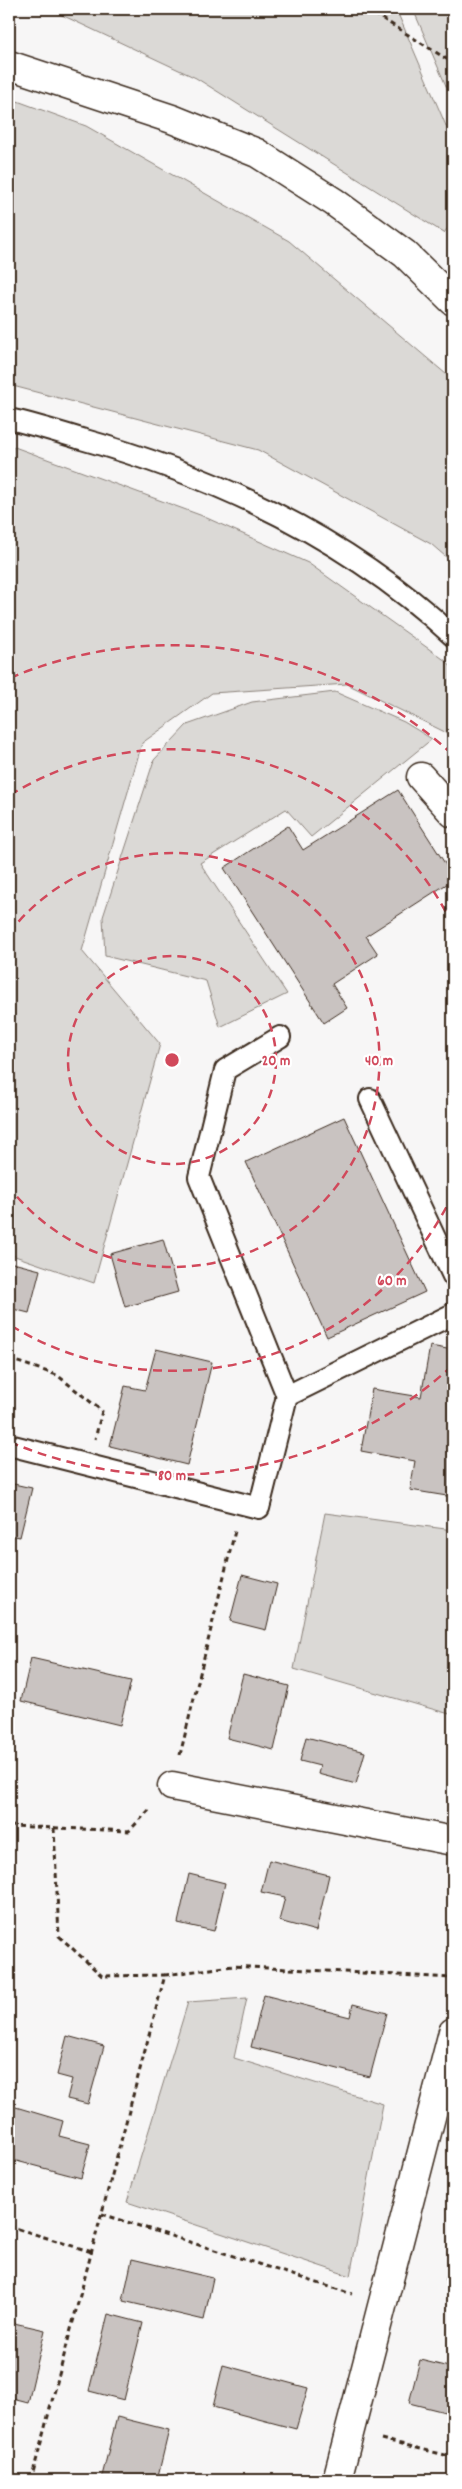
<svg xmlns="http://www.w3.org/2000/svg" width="462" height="2489" viewBox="0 0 462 2489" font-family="Dekko,sans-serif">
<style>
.green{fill:#dbd9d6;stroke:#8b827a}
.building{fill:#c9c3c1;stroke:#3b2a1e}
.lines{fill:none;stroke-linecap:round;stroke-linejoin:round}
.service-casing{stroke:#3b2a1e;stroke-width:24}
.minor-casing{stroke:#3b2a1e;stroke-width:31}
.secondary-casing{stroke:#3b2a1e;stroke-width:31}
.path{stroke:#3b2a1e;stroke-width:3;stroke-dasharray:5 4;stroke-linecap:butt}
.service{stroke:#fff;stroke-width:20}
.minor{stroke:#fff;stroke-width:28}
.secondary{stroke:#fff;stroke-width:28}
.ring{fill:none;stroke:#d1495b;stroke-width:2.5;stroke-dasharray:9 6}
.centre{fill:#d1495b;stroke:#fff;stroke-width:2.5}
.ring-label{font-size:15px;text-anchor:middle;font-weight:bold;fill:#d1495b;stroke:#fff;stroke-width:4.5;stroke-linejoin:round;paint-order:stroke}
</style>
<rect width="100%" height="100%" fill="#f7f6f6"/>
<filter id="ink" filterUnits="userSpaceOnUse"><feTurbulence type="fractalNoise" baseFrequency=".02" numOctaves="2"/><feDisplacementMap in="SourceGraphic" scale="10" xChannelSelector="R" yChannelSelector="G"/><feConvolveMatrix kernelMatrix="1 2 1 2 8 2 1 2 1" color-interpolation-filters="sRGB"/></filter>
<g filter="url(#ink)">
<g class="green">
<polygon points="49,9 396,9 453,142 453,221 444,233 196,78"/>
<polygon points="413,9 453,9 453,102"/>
<polygon points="9,98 86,126 289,241 453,380 453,563 431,544 258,450 9,385"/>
<polygon points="9,445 200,515 308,563 446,661 453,669 453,739 449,734 347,684 212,693 142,743 82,951 160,1044 94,1283 9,1254 9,864 11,865 9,863"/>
<polygon points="335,692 404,722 432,739 311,837 286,809 200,863 287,994 220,1027 206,981 105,956 103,917 154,760 187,725 252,702"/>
<polygon points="325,1513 453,1530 453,1715 294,1669"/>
<polygon points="247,1998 234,2058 383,2104 350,2276 127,2202 188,2002"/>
</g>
<g class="building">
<polygon points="398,790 453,876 453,880 366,936 378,954 332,984 347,1008 324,1023 224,868 288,826 303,850"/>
<polygon points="344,1117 425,1292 327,1337 246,1162"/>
<polygon points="163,1239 178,1292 125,1307 110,1254"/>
<polygon points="9,1262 40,1270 29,1313 9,1308"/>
<polygon points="430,1346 453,1350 453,1497 410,1490 415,1461 361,1451 372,1389 421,1397"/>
<polygon points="156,1349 212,1362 187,1465 110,1446 125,1386 145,1390"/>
<polygon points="9,1483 32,1488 20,1537 9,1535"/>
<polygon points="242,1575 277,1584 266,1630 230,1621"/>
<polygon points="31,1658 131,1681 120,1725 21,1701"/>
<polygon points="243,1674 289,1686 274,1750 227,1738"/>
<polygon points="306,1737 365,1752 356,1784 318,1774 320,1766 300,1761"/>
<polygon points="269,1860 329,1875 316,1931 279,1921 285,1897 261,1892"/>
<polygon points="189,1874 225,1883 214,1931 178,1923"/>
<polygon points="264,1995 350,2017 353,2004 387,2013 370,2077 251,2047"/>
<polygon points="67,2036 104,2046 88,2104 67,2099 72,2079 57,2075"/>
<polygon points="9,2105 63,2121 59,2136 90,2144 81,2178 9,2159"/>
<polygon points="453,2251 453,2285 445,2283"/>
<polygon points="132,2259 213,2278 204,2320 123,2301"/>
<polygon points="108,2314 143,2323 124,2400 89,2391"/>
<polygon points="14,2323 45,2330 28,2403 9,2398 9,2343"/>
<polygon points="420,2360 453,2368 453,2414 409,2403"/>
<polygon points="223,2365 308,2388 296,2429 213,2407"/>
<polygon points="117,2417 169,2430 157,2480 101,2480"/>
</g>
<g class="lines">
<defs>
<g id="service">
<path d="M9 419C32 424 55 431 78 438 215 476 348 538 453 636"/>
<polyline points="280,1037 225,1070 199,1177 287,1396"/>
<polyline points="370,1099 453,1276"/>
<polyline points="9,1445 259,1508 287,1396 453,1314"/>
</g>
<g id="minor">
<polyline points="421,777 453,813"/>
<polyline points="172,1786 453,1841"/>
<polyline points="337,2480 453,2032"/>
</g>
<polyline id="secondary" points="9,65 172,119 257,153 334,202 405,254 453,301"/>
</defs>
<use href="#service" class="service-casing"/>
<use href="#minor" class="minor-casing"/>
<use href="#secondary" class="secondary-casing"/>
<g class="path">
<polyline points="367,9 453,63"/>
<polyline points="9,1359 57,1375 102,1411 95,1439"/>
<polyline points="180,1755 235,1531"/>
<polyline points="9,1826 129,1831 150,1809"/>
<polyline points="54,1828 59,1936 102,1976 165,1975"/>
<polyline points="102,2214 352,2294"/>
<polyline points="9,2226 92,2252"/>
<polyline points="381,2439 453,2457"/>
<polyline points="31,2480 165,1975 233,1966 453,1978"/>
</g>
<use href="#service" class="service"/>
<use href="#minor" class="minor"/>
<use href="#secondary" class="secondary"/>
</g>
</g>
<g class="ring">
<circle cx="172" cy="1060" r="104"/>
<path d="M9 933A207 207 0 1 1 9 1187"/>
<path d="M453 1194A311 311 0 0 1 10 1325M10 795A311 311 0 0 1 453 926"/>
<path d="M452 1366A415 415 0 0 1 10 1442M10 678A415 415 0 0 1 452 754"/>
</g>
<circle cx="172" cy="1060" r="8" class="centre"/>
<g class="ring-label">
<text x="276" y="1065">20 m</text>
<text x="379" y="1065">40 m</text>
<text x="392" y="1285">60 m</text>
<text x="172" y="1480">80 m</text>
</g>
<rect width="462" height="2489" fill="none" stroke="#fff" stroke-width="30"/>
<rect x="15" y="15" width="432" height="2459" fill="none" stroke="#3b2a1e" stroke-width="2" filter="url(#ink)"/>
</svg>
